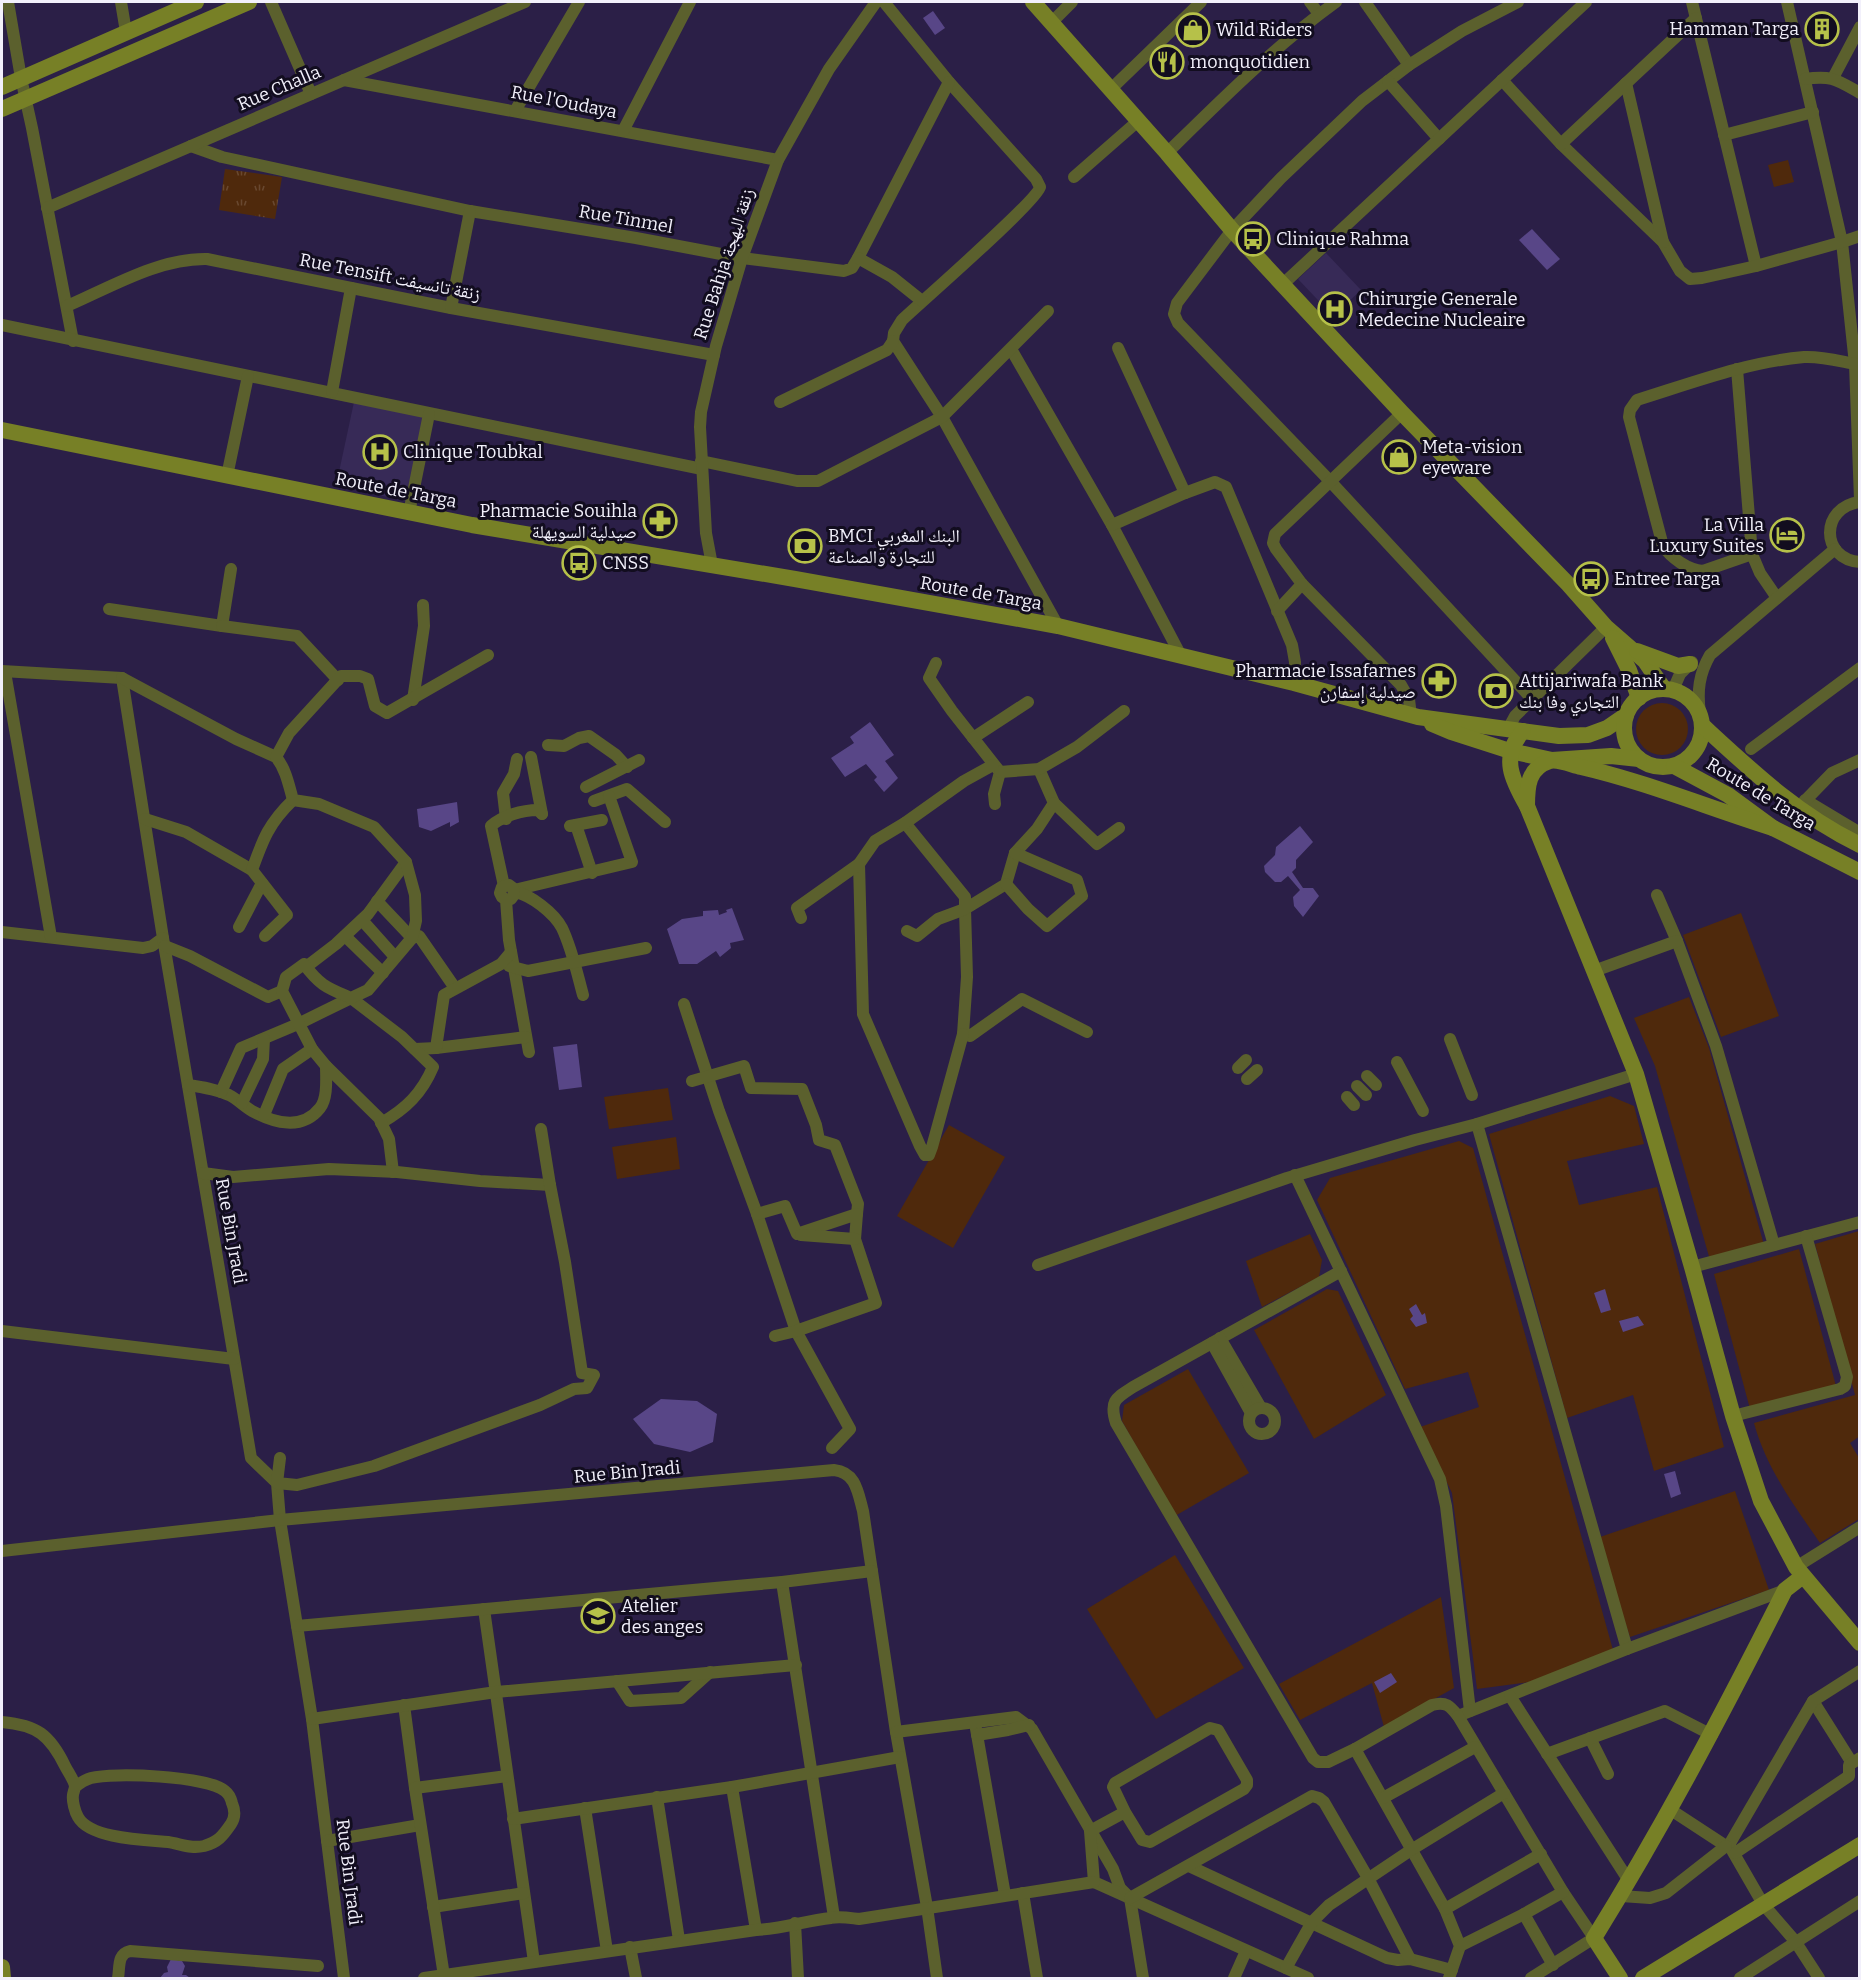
<svg xmlns="http://www.w3.org/2000/svg" width="1861" height="1980" viewBox="0 0 1861 1980" font-family="Bitter,'Noto Naskh Arabic',serif">
<style>
.built{fill:#372a57}
.grass{fill:url(#grass-tufts)}
.green{fill:#4f290c}
.water{fill:#584687}
.lines{fill:none;stroke-linecap:round;stroke-linejoin:round}
.street{stroke:#5b602d;stroke-width:12}
.secondary{stroke:#778026;stroke-width:16}
.labels{text-anchor:middle;stroke-width:6;stroke-linejoin:round;paint-order:stroke}
.poi-label{font-size:18px;fill:#f2f0fb;stroke:#120d1f;text-anchor:start}
.street-label{font-size:18px;fill:#f2f0fb;stroke:#120d1f}
</style>
<defs>
<pattern id="grass-tufts" width="24" height="20" patternUnits="userSpaceOnUse" patternTransform="scale(1.5)"><rect width="24" height="20" fill="#4f290c"/><path d="M3 7l-1-3M5 7V3M7 7l1-3M15 17l-1-3M17 17v-4M19 17l1-3" fill="none" stroke="#694830"/></pattern>
</defs>
<rect width="100%" height="100%" fill="#2b1f47"/>
<g class="built">
<polygon points="1326,253 1361,290 1333,316 1298,279"/>
<polygon points="354,402 424,417 406,501 336,486"/>
</g>
<polygon class="grass" points="225,169 282,177 275,219 219,210"/>
<g class="green">
<polygon points="1788,160 1794,182 1774,187 1768,165"/>
<circle cx="1662" cy="729" r="26"/>
<polygon points="1741,913 1779,1016 1721,1037 1683,935"/>
<polygon points="1689,997 1709,1048 1764,1245 1710,1260 1655,1066 1634,1018"/>
<polygon points="668,1088 673,1120 609,1129 604,1097"/>
<polygon points="1610,1096 1634,1106 1644,1144 1567,1161 1579,1205 1657,1187 1724,1447 1654,1471 1633,1395 1567,1418 1489,1134"/>
<polygon points="949,1125 1005,1157 953,1248 897,1216"/>
<polygon points="676,1137 680,1169 617,1179 612,1147"/>
<polygon points="1459,1141 1473,1148 1613,1650 1530,1682 1477,1689 1452,1493 1420,1427 1479,1407 1468,1372 1405,1389 1317,1200 1330,1178"/>
<path d="M1859 1231 1860 1436 1850 1443 1859 1458V1519L1820 1543C1794 1505 1766 1468 1754 1423L1855 1395 1815 1244Z"/>
<polygon points="1310,1234 1322,1260 1319,1277 1262,1307 1246,1261"/>
<polygon points="1799,1249 1836,1386 1750,1409 1714,1274"/>
<polygon points="1327,1289 1338,1291 1386,1395 1314,1439 1254,1330"/>
<polygon points="1188,1369 1249,1473 1175,1516 1122,1421 1124,1405"/>
<polygon points="1735,1491 1769,1590 1630,1637 1597,1538"/>
<polygon points="1175,1555 1244,1668 1156,1719 1087,1609"/>
<polygon points="1441,1597 1454,1688 1384,1727 1372,1683 1300,1720 1279,1684"/>
</g>
<g class="water">
<polygon points="933,11 945,28 935,35 923,18"/>
<polygon points="1532,229 1560,259 1547,270 1519,240"/>
<polygon points="870,722 894,755 885,761 898,778 884,792 874,780 877,777 866,764 845,777 831,758 854,743 850,737"/>
<polygon points="457,802 459,822 450,827 450,822 431,831 419,827 417,809"/>
<polygon points="1300,826 1313,842 1296,860 1296,868 1292,872 1303,888 1313,888 1319,896 1303,917 1294,906 1293,897 1300,890 1288,876 1281,882 1275,882 1265,872 1264,866 1275,855 1276,847"/>
<polygon points="732,908 744,940 730,943 731,948 720,957 716,951 697,964 679,964 667,929 682,919 703,916 703,911 718,910 719,915 727,912 726,910"/>
<polygon points="577,1044 582,1087 559,1090 553,1047"/>
<polygon points="1605,1289 1611,1310 1601,1313 1594,1293"/>
<polygon points="1416,1304 1422,1315 1425,1313 1427,1323 1416,1327 1410,1319 1413,1316 1409,1309"/>
<polygon points="1638,1316 1644,1325 1623,1332 1619,1321"/>
<polygon points="661,1399 697,1401 717,1414 713,1442 690,1452 654,1444 633,1419"/>
<polygon points="1675,1471 1681,1494 1671,1498 1664,1474"/>
<polygon points="1391,1673 1397,1682 1380,1693 1374,1682"/>
<polygon points="171,1959 182,1961 185,1966 182,1975 186,1975 190,1978 160,1978 164,1973 168,1972 167,1967"/>
</g>
<g class="lines">
<g class="street">
<polyline points="8,2 21,78 32,128 73,341"/>
<polyline points="121,2 126,32"/>
<polyline points="271,2 311,94"/>
<path d="M884 2 949 82 1036 179 1040 187C1037 201 921 302 902 320L894 333 893 341 942 417 1058 626"/>
<polyline points="1310,2 1319,14"/>
<polyline points="1365,2 1409,65"/>
<polyline points="1518,2 1462,31 1409,65 1362,101 1281,178 1232,230 1177,303 1174,314 1178,323 1329,480 1532,699"/>
<polyline points="1692,2 1756,266"/>
<polyline points="1787,2 1842,242 1855,364 1860,500"/>
<polyline points="1051,23 1072,2"/>
<polyline points="1833,78 1860,27"/>
<path d="M1805 79C1832 75 1837 80 1860 93"/>
<polyline points="344,80 778,160"/>
<polyline points="1502,80 1561,144 1663,242 1680,271 1690,279 1702,278 1756,266 1842,242 1860,236"/>
<polyline points="1388,81 1439,139"/>
<polyline points="1626,83 1663,242"/>
<polyline points="1110,90 1201,2"/>
<polyline points="515,111 579,2"/>
<polyline points="623,131 690,2"/>
<polyline points="1724,135 1813,112"/>
<polyline points="1561,144 1696,18"/>
<polyline points="191,146 222,157 470,211 636,238 742,258 844,271 852,268 858,258 949,82"/>
<path d="M1167 153C1221 100 1275 46 1336 2"/>
<polyline points="1074,177 1138,121"/>
<polyline points="47,208 525,2"/>
<polyline points="858,258 892,277 922,301"/>
<polyline points="1282,285 1586,2"/>
<path d="M67 306C111 287 159 258 207 259L451 308 714 355"/>
<polyline points="451,308 470,211"/>
<polyline points="2,325 702,469"/>
<polyline points="1118,348 1185,493"/>
<polyline points="1011,349 1112,525 1180,654"/>
<polyline points="1737,369 1752,554 1760,573 1777,598"/>
<polyline points="332,392 351,288"/>
<polyline points="780,402 887,350 893,341"/>
<polyline points="1402,413 1275,534 1273,543 1276,549 1302,584 1401,685 1409,699 1411,716"/>
<polyline points="701,461 797,481 818,481 942,417 1048,311"/>
<polyline points="227,476 248,376"/>
<path d="M1860 502C1820 507 1820 559 1860 562"/>
<polyline points="409,513 429,414"/>
<polyline points="1112,525 1185,493 1215,482 1226,487 1292,645 1295,662 1294,683"/>
<path d="M1752 554 1703 571C1688 570 1671 558 1663 546L1629 417 1630 410 1637 400C1692 383 1747 362 1804 357 1821 356 1839 361 1855 364"/>
<polyline points="712,565 706,533 700,427 701,412 716,346 742,258 778,160 829,69 876,2"/>
<polyline points="109,609 222,626 231,569"/>
<polyline points="1277,611 1302,584"/>
<polyline points="222,626 297,636 338,680"/>
<polyline points="936,663 929,678 952,711 1000,772 994,794 995,804"/>
<polyline points="2,671 122,678 163,938 152,946 143,948 2,932"/>
<polyline points="5,672 51,937"/>
<polyline points="122,678 236,739 276,757"/>
<polyline points="1673,690 1680,674 1692,662"/>
<polyline points="413,700 424,626 423,605"/>
<path d="M1700 713C1697 691 1699 674 1710 655L1835 549"/>
<polyline points="1508,729 1515,716 1606,627"/>
<polyline points="973,738 1028,702"/>
<polyline points="548,745 564,746 579,738 589,736 616,755 627,767"/>
<polyline points="1751,749 1860,668"/>
<polyline points="531,757 542,814"/>
<polyline points="1039,769 1054,803 1037,829 1015,853 1006,884 965,909 967,977 963,1034 970,1036 1022,999 1087,1032"/>
<polyline points="1000,772 1039,769 1077,747 1124,711"/>
<polyline points="586,787 639,760"/>
<polyline points="1805,800 1860,833"/>
<polyline points="594,801 627,789 665,822"/>
<polyline points="1054,803 1097,844 1119,828"/>
<polyline points="1797,809 1832,773 1860,760"/>
<polyline points="145,819 186,832 252,870"/>
<polyline points="506,819 503,793 514,774 517,759"/>
<polyline points="905,823 965,897 965,909 938,919 917,936 907,931"/>
<polyline points="576,825 592,873"/>
<polyline points="570,826 602,820"/>
<polyline points="859,864 863,1014 920,1146 925,1155 929,1155 932,1147 963,1034"/>
<polyline points="1006,884 1028,909 1047,926 1082,896 1077,880 1015,853"/>
<path d="M504 886 491 826C502 816 522 810 538 810L542 814"/>
<polyline points="514,890 632,862 609,796"/>
<path d="M515 892C531 895 554 913 562 928 572 949 577 973 583 995"/>
<polyline points="1657,895 1677,941 1716,1046 1774,1245"/>
<polyline points="506,900 511,899 514,895 513,888 509,885 502,887 500,893 502,897 506,900 509,940 529,1052"/>
<polyline points="377,901 412,938 419,936 455,988"/>
<polyline points="801,918 797,908 859,864 875,841 905,823 964,781 993,765"/>
<polyline points="362,920 395,957"/>
<polyline points="239,927 262,883"/>
<path d="M265 936 287 915 252 870C263 839 269 823 293 800"/>
<polyline points="345,936 383,973"/>
<polyline points="163,938 251,1458 277,1483 280,1520 312,1719 344,1978"/>
<polyline points="165,946 190,956 268,997 282,991"/>
<polyline points="509,966 528,971 646,948"/>
<polyline points="306,967 336,944 368,914 406,862"/>
<polyline points="1594,971 1677,941"/>
<polyline points="684,1004 719,1111 757,1214 796,1331 850,1429 832,1448"/>
<polyline points="1450,1039 1472,1095"/>
<polyline points="436,1048 526,1037"/>
<polyline points="415,1049 436,1048 444,995 501,964 511,952"/>
<polyline points="1397,1062 1423,1111"/>
<polyline points="1238,1068 1246,1060"/>
<polyline points="1367,1076 1376,1085"/>
<polyline points="1247,1079 1257,1070"/>
<polyline points="692,1081 744,1066 751,1088 802,1089 816,1125 819,1140 835,1145 858,1204 857,1214"/>
<path d="M188 1085C202 1087 216 1089 229 1095 237 1099 244 1106 252 1111 274 1123 302 1131 320 1108 328 1098 326 1078 326 1066"/>
<polyline points="1357,1086 1366,1095"/>
<path d="M221 1092 241 1048 298 1024 351 998 402 1037 433 1067C422 1093 406 1109 381 1123"/>
<polyline points="1347,1097 1354,1105"/>
<polyline points="242,1103 263,1059 264,1039"/>
<polyline points="264,1115 283,1069 312,1049"/>
<polyline points="1477,1124 1627,1649"/>
<path d="M393 1172 389 1139 379 1118 326 1066 312 1049 282 991 286 977 304 964C320 986 328 988 351 998L368 990 412 938 416 921 415 895 406 862 374 827 319 804 293 800C289 786 286 769 276 757L289 733 341 676H360L368 679 375 706 387 713 488 655"/>
<polyline points="203,1173 233,1177 329,1169 397,1172 480,1181 550,1185"/>
<polyline points="1295,1175 1440,1479 1446,1506 1470,1711"/>
<polyline points="757,1214 785,1206 797,1234 857,1214 855,1239 876,1303 796,1331 775,1336"/>
<polyline points="801,1235 855,1239"/>
<polyline points="1038,1265 1287,1178 1415,1140 1477,1124 1636,1074"/>
<polyline points="1692,1267 1860,1222"/>
<path d="M1341 1271 1133 1387C1116 1398 1109 1401 1116 1423L1313 1758 1318 1762H1328L1355 1749 1432 1705C1446 1701 1450 1706 1458 1716L1627 1649 1785 1590"/>
<polyline points="2,1331 234,1359"/>
<polyline points="1220,1338 1261,1408"/>
<polyline points="1212,1343 1251,1413"/>
<circle cx="1262" cy="1421" r="13"/>
<polyline points="1733,1416 1840,1389 1845,1386 1847,1377 1806,1236"/>
<polyline points="280,1458 277,1483 297,1485 374,1466 540,1405 574,1389 587,1388 594,1375 582,1373 565,1262 550,1185 541,1129"/>
<path d="M2 1551 280 1520 834 1470C856 1472 858 1493 863 1511L896 1732 927 1907 937 1978"/>
<polyline points="1796,1567 1860,1527"/>
<polyline points="782,1582 834,1917"/>
<polyline points="484,1609 534,1962"/>
<polyline points="297,1626 782,1582 872,1571"/>
<polyline points="617,1681 630,1701 681,1698 710,1672"/>
<polyline points="1510,1696 1629,1881"/>
<polyline points="1813,1701 1852,1763"/>
<polyline points="404,1705 415,1788"/>
<polyline points="1458,1716 1563,1892 1594,1938 1531,1978"/>
<polyline points="312,1719 496,1692 796,1665"/>
<path d="M2 1722C37 1725 50 1735 65 1766 68 1772 74 1780 75 1786 75 1789 73 1793 73 1795 72 1801 75 1812 78 1817 90 1839 146 1840 168 1842 181 1844 191 1849 204 1846 218 1842 222 1837 231 1824 235 1818 235 1810 232 1803 231 1799 229 1794 225 1791 208 1776 113 1772 91 1778 84 1780 80 1783 75 1787"/>
<polyline points="975,1723 1005,1895"/>
<polyline points="896,1732 1016,1717 1032,1729 1113,1869 1120,1888 1130,1898 1143,1978"/>
<polyline points="977,1735 1008,1730 1029,1725"/>
<polyline points="1590,1738 1608,1774"/>
<polyline points="1355,1749 1445,1909 1460,1946 1449,1978"/>
<polyline points="1547,1754 1665,1711 1712,1735"/>
<polyline points="732,1787 756,1930"/>
<polyline points="657,1797 679,1940"/>
<polyline points="1383,1798 1475,1747"/>
<polyline points="585,1808 607,1951"/>
<polyline points="1671,1810 1726,1846 1729,1845 1763,1904 1795,1941 1819,1978"/>
<polyline points="1125,1812 1113,1787 1115,1783 1210,1728 1218,1730 1247,1780 1247,1785 1244,1789 1150,1842 1142,1840 1125,1812 1090,1831 1094,1882 1308,1978"/>
<polyline points="513,1819 732,1787 900,1757"/>
<polyline points="327,1841 420,1825"/>
<polyline points="1729,1845 1813,1701 1860,1671"/>
<polyline points="1735,1853 1849,1776 1849,1765 1860,1758"/>
<polyline points="1189,1866 1387,1958 1398,1960 1410,1959 1452,1970"/>
<polyline points="1023,1893 1037,1978"/>
<polyline points="1621,1896 1650,1898 1666,1893 1726,1846"/>
<polyline points="1130,1898 1312,1796 1319,1798 1324,1802 1368,1878 1410,1959"/>
<polyline points="433,1907 524,1893"/>
<polyline points="1445,1909 1541,1854"/>
<polyline points="1524,1914 1553,1965"/>
<polyline points="795,1923 798,1978"/>
<polyline points="1460,1946 1524,1914 1563,1892"/>
<polyline points="630,1947 636,1978"/>
<polyline points="1286,1968 1312,1922 1329,1905 1411,1850 1504,1793"/>
<polyline points="444,1976 415,1788 507,1776"/>
<path d="M118 1978C120 1967 117 1954 130 1951L318 1966"/>
<path d="M424 1978 756 1930C781 1929 805 1921 831 1918 840 1916 850 1918 859 1919L1094 1882"/>
<polyline points="1234,1978 1246,1951"/>
<polyline points="1740,1978 1860,1901"/>
</g>
<g class="secondary">
<polyline points="1033,2 1167,153 1232,230 1402,413 1568,584 1606,627 1645,661 1664,689"/>
<polyline points="2,87 196,2"/>
<polyline points="2,109 249,2"/>
<polyline points="2,430 472,525 795,579 1058,626 1294,683 1418,717 1559,736 1588,735 1607,728 1626,715"/>
<polyline points="1613,638 1629,670 1639,698"/>
<polyline points="1637,651 1678,666 1690,664"/>
<circle cx="1663" cy="728" r="39"/>
<polyline points="1432,724 1451,732 1510,751 1552,760 1611,756 1639,759"/>
<path d="M1702 725C1753 772 1797 814 1860 845"/>
<path d="M1523 731C1500 757 1512 780 1527 806L1636 1074 1692 1267 1733 1416 1761 1501 1796 1567 1860 1643"/>
<polyline points="1674,766 1728,795 1773,828 1860,872"/>
<path d="M1527 806C1527 786 1528 768 1550 761 1558 759 1572 765 1581 767 1646 782 1709 808 1773 828"/>
<polyline points="2,1967 3,1978"/>
<path d="M1620 1978 1594 1938C1664 1825 1725 1709 1785 1590L1803 1576"/>
<polyline points="1643,1978 1860,1845"/>
</g>
</g>
<defs>
<symbol id="building-ring" viewBox="-11 -11 22 22"><circle r="9.5" fill="#120d1f" stroke="#b6c149" stroke-width="1.5"/><path d="M-4-6H4V6H1V3H-1V6H-4ZM-2.5-4.3h1.7v1.8h-1.7ZM.8-4.3h1.7v1.8H.8ZM-2.5-1h1.7V.8h-1.7ZM.8-1h1.7V.8H.8Z" fill="#b6c149"/></symbol>
<symbol id="shop-ring" viewBox="-11 -11 22 22"><circle r="9.5" fill="#120d1f" stroke="#b6c149" stroke-width="1.5"/><path d="M-5-2.5h2.3a2.7 3.5 0 0 1 5.4 0H5L5.5 6h-11ZM-1.5-2.5h3a1.5 2.3 0 0 0-3 0Z" fill="#b6c149"/></symbol>
<symbol id="restaurant-ring" viewBox="-11 -11 22 22"><circle r="9.5" fill="#120d1f" stroke="#b6c149" stroke-width="1.5"/><path d="M-5-6h1v4h1v-4h1v4h1v-4h1v5L-1.5 .5V6h-2V.5L-5-1ZM5-6V6H3V1.5H1.5Q1.5-4 5-6Z" fill="#b6c149"/></symbol>
<symbol id="bus-ring" viewBox="-11 -11 22 22"><circle r="9.5" fill="#120d1f" stroke="#b6c149" stroke-width="1.5"/><path d="M-5-6H5V4H4V6H2V4H-2V6H-4V4H-5ZM-3.5-4V0h7V-4ZM-3.5 1.2v1.5H-2V1.2ZM2 1.2v1.5H3.5V1.2Z" fill="#b6c149"/></symbol>
<symbol id="hospital-ring" viewBox="-11 -11 22 22"><circle r="9.5" fill="#120d1f" stroke="#b6c149" stroke-width="1.5"/><path d="M-5-5h3v3.5h4V-5h3V5h-3V1.5h-4V5h-3Z" fill="#b6c149"/></symbol>
<symbol id="pharmacy-ring" viewBox="-11 -11 22 22"><circle r="9.5" fill="#120d1f" stroke="#b6c149" stroke-width="1.5"/><path d="M-2-6h4v4h4v4h-4v4h-4v-4h-4v-4h4Z" fill="#b6c149"/></symbol>
<symbol id="hotel-ring" viewBox="-11 -11 22 22"><circle r="9.5" fill="#120d1f" stroke="#b6c149" stroke-width="1.5"/><path d="M-6-4.5h1.5V1H6V5H4.5V3h-9V5H-6ZM-4 0a1.8 1.8 0 1 1 3.6 0ZM.5 0V-2.5h3Q6-2.5 6 0Z" fill="#b6c149"/></symbol>
<symbol id="bank-ring" viewBox="-11 -11 22 22"><circle r="9.5" fill="#120d1f" stroke="#b6c149" stroke-width="1.5"/><path d="M-6-4H6V4H-6ZM0-2.3a2.3 2.3 0 1 0 0 4.6a2.3 2.3 0 1 0 0-4.6Z" fill="#b6c149"/></symbol>
<symbol id="school-ring" viewBox="-11 -11 22 22"><circle r="9.5" fill="#120d1f" stroke="#b6c149" stroke-width="1.5"/><path d="M0-5L7-2L0 1L-7-2ZM-4 1L0 2.5L4 1V4Q0 6-4 4Z" fill="#b6c149"/></symbol>
</defs>
<g fill-rule="evenodd">
<use href="#building-ring" x="1803" y="10" width="38" height="38"/>
<use href="#shop-ring" x="1174" y="11" width="38" height="38"/>
<use href="#restaurant-ring" x="1148" y="43" width="38" height="38"/>
<use href="#bus-ring" x="1234" y="220" width="38" height="38"/>
<use href="#hospital-ring" x="1316" y="290" width="38" height="38"/>
<use href="#hospital-ring" x="361" y="433" width="38" height="38"/>
<use href="#shop-ring" x="1380" y="438" width="38" height="38"/>
<use href="#pharmacy-ring" x="641" y="502" width="38" height="38"/>
<use href="#hotel-ring" x="1768" y="516" width="38" height="38"/>
<use href="#bank-ring" x="786" y="527" width="38" height="38"/>
<use href="#bus-ring" x="560" y="544" width="38" height="38"/>
<use href="#bus-ring" x="1572" y="560" width="38" height="38"/>
<use href="#pharmacy-ring" x="1420" y="662" width="38" height="38"/>
<use href="#bank-ring" x="1477" y="672" width="38" height="38"/>
<use href="#school-ring" x="579" y="1597" width="38" height="38"/>
</g>
<g class="labels">
<g class="poi-label">
<text x="1799" y="35" text-anchor="end">Hamman Targa</text>
<text x="1216" y="36">Wild Riders</text>
<text x="1190" y="68">monquotidien</text>
<text x="1276" y="245">Clinique Rahma</text>
<text x="1358" y="305">Chirurgie Generale<tspan x="1358" dy="21">Medecine Nucleaire</tspan></text>
<text x="1422" y="453">Meta-vision<tspan x="1422" dy="21">eyeware</tspan></text>
<text x="403" y="458">Clinique Toubkal</text>
<text x="637" y="517" text-anchor="end">Pharmacie Souihla<tspan x="637" dy="21">صيدلية السويهلة</tspan></text>
<text x="1764" y="531" text-anchor="end">La Villa<tspan x="1764" dy="21">Luxury Suites</tspan></text>
<text x="828" y="542">BMCI البنك المغربي<tspan x="828" dy="21">للتجارة والصناعة</tspan></text>
<text x="602" y="569">CNSS</text>
<text x="1614" y="585">Entree Targa</text>
<text x="1416" y="677" text-anchor="end">Pharmacie Issafarnes<tspan x="1416" dy="21">صيدلية إسفارن</tspan></text>
<text x="1519" y="687">Attijariwafa Bank<tspan x="1519" dy="21">التجاري وفا بنك</tspan></text>
<text x="621" y="1612">Atelier<tspan x="621" dy="21">des anges</tspan></text>
</g>
<g class="street-label">
<text transform="translate(279 88) rotate(-23)" y="6">Rue Challa</text>
<text transform="translate(564 102) rotate(11)" y="6">Rue l'Oudaya</text>
<text transform="translate(626 219) rotate(10)" y="6">Rue Tinmel</text>
<text transform="translate(724 264) rotate(-72)" y="6">Rue Bahja زنقة البهجة</text>
<text transform="translate(390 277) rotate(11)" y="6">Rue Tensift زنقة تانسيفت</text>
<text transform="translate(396 490) rotate(11)" y="6">Route de Targa</text>
<text transform="translate(981 593) rotate(10)" y="6">Route de Targa</text>
<text transform="translate(1761 794) rotate(31)" y="6">Route de Targa</text>
<text transform="translate(231 1231) rotate(80)" y="6">Rue Bin Jradi</text>
<text transform="translate(627 1472) rotate(-5)" y="6">Rue Bin Jradi</text>
<text transform="translate(349 1872) rotate(83)" y="6">Rue Bin Jradi</text>
</g>
</g>
<rect width="1861" height="1980" fill="none" stroke="#f2f0fb" stroke-width="6"/>
</svg>
